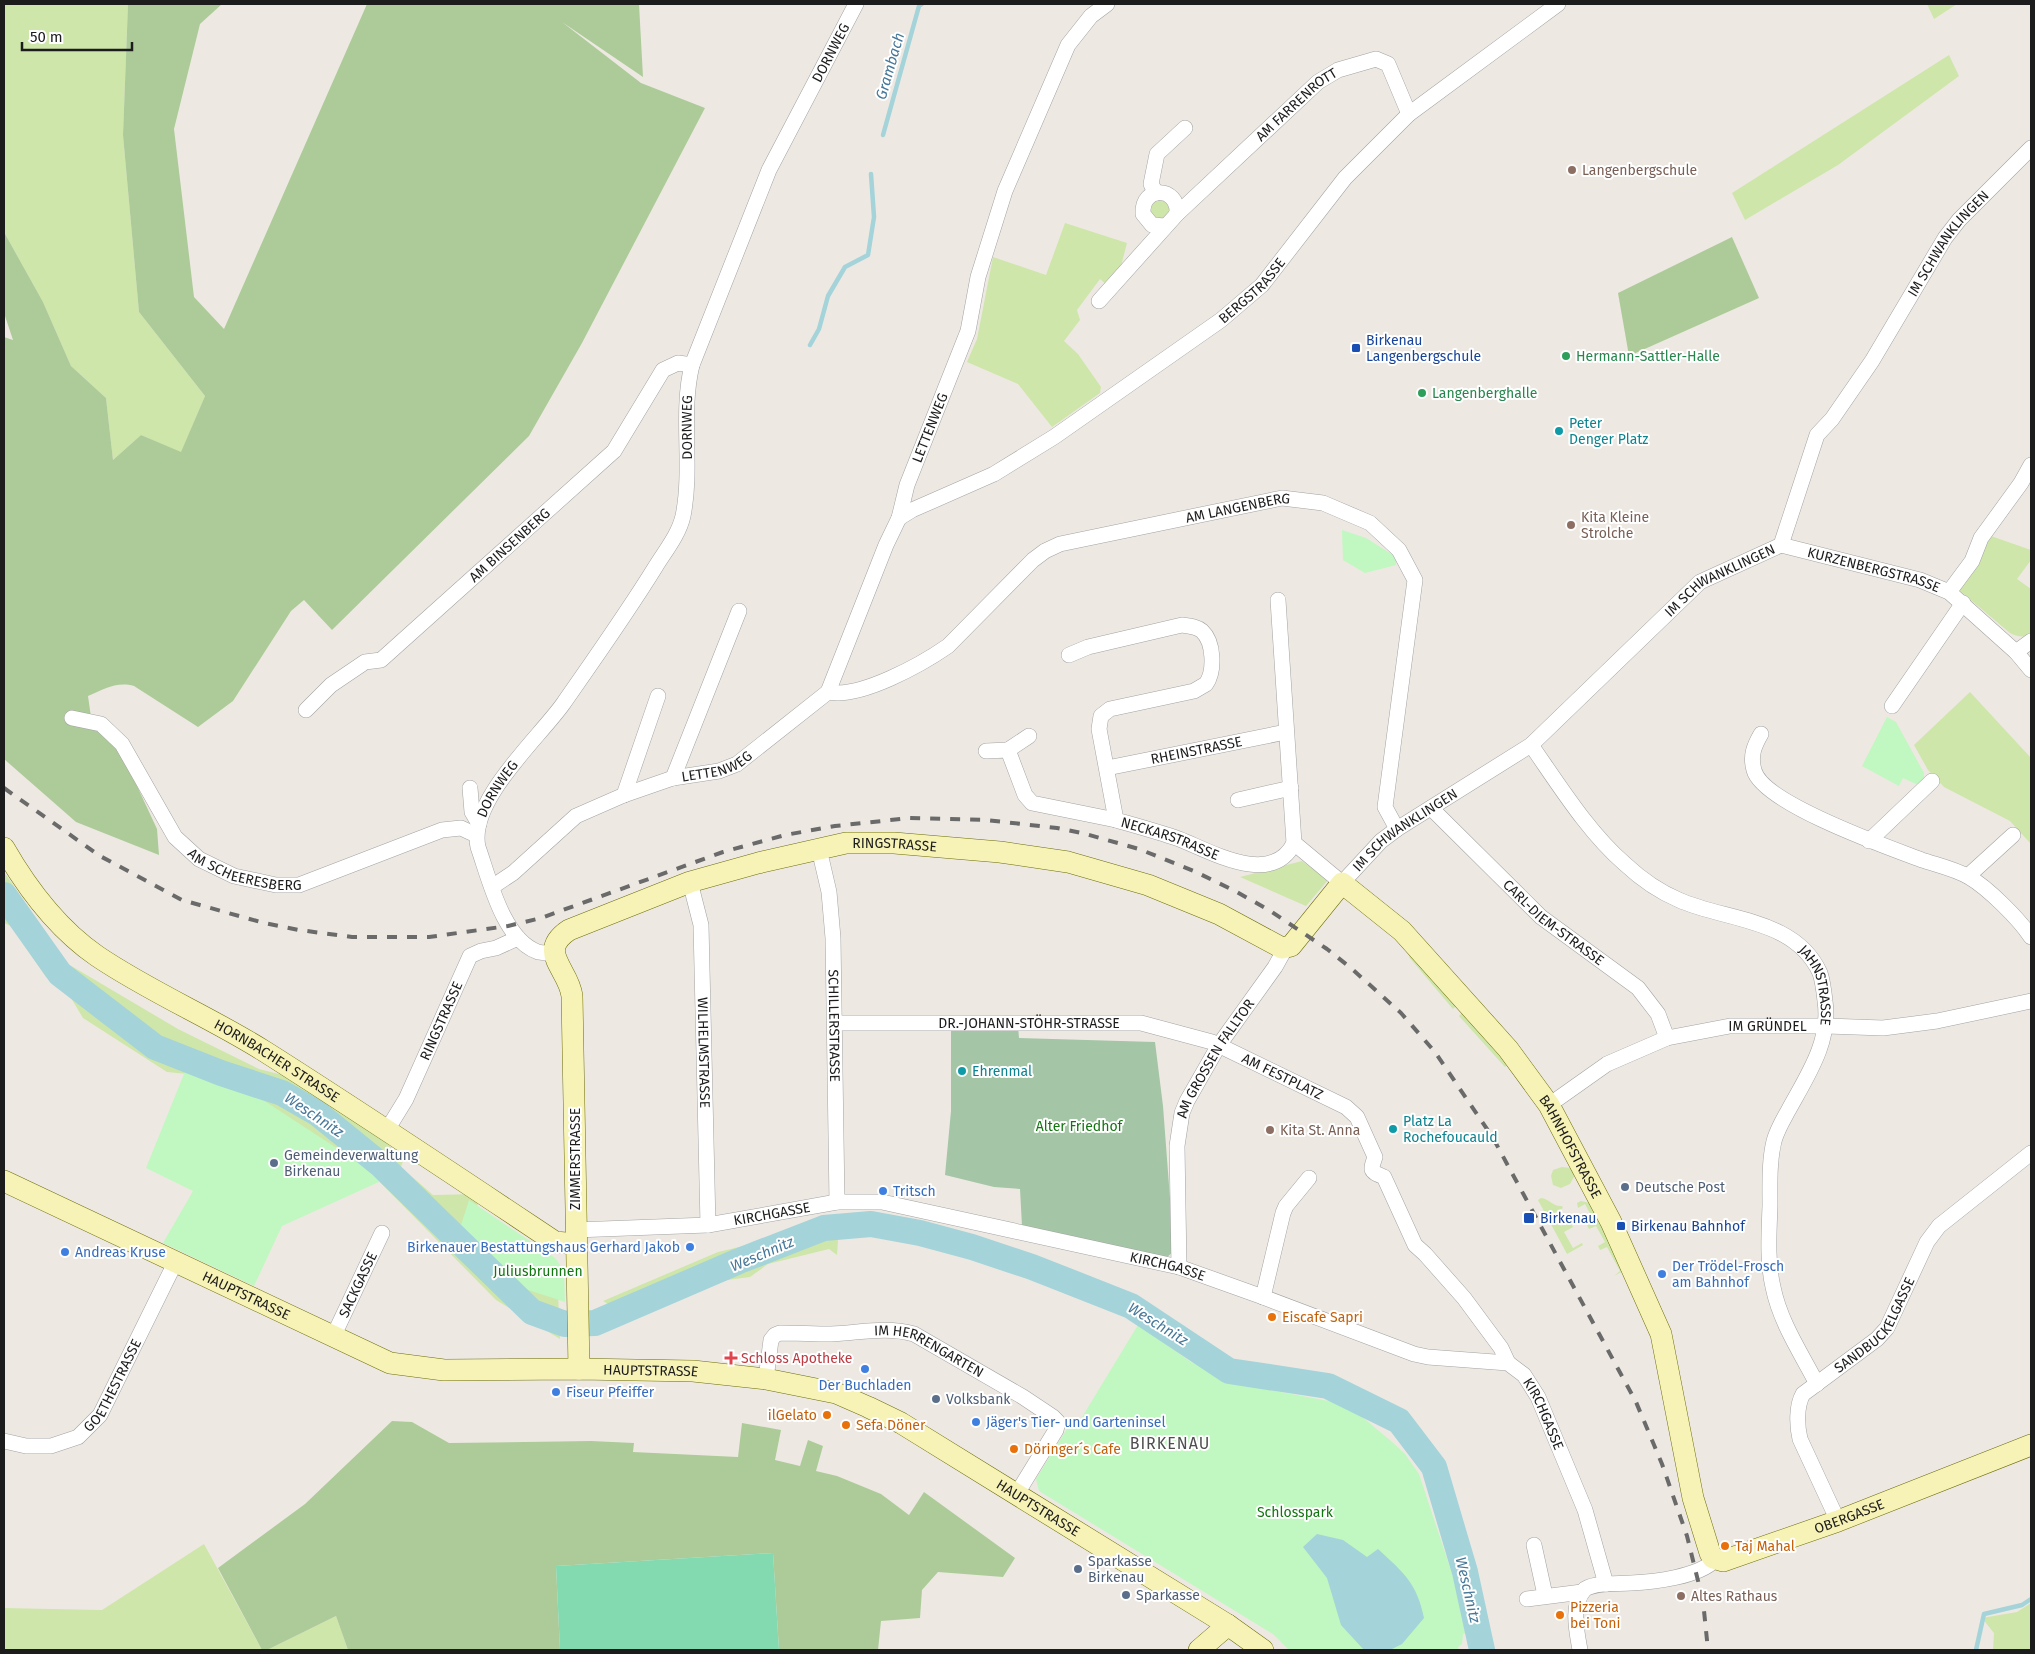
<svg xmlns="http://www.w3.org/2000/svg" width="2035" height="1654" viewBox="0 0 2035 1654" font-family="'Fira Sans',sans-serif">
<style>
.grass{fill:#cee6aa}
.forest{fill:#adcb99}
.cemetery{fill:#a4c6a6}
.park{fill:#c1f7c0}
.pitch{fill:#83dab0}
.water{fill:#a4d3da}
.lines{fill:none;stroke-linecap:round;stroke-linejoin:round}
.stream{stroke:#a4d3da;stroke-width:4.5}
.river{stroke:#a4d3da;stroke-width:26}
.street-casing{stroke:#a3a3a3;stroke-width:16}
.secondary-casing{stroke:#6e6e09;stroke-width:22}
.street{stroke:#fff;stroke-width:15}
.secondary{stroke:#f7f3b7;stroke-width:21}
.rail{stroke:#6a6a6a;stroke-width:4;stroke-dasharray:10 10;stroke-linecap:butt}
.education-dot{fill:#8d6e63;stroke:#fff;stroke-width:2}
.transit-dot{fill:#1a4fb4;stroke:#fff;stroke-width:2}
.leisure-dot{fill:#2e9e5b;stroke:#fff;stroke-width:2}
.culture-dot{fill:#0f9aa8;stroke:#fff;stroke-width:2}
.service-dot{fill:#5c6f8a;stroke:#fff;stroke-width:2}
.shop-dot{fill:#3f7fe0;stroke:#fff;stroke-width:2}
.food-dot{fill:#e8710a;stroke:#fff;stroke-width:2}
.health-dot{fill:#e0444e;stroke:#fff;stroke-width:2}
.labels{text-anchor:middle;stroke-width:4;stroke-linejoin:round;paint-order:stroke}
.street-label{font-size:14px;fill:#1c1c1c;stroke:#fff}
.education-label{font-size:14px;fill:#785e54;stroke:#fff;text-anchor:start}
.transit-label{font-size:14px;fill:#164399;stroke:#fff;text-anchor:start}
.leisure-label{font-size:14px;fill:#27864d;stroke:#fff;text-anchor:start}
.culture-label{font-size:14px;fill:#0d838f;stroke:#fff;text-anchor:start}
.park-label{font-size:14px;fill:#11760f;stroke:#fff}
.service-label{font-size:14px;fill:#4e5e75;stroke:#fff;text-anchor:start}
.shop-label{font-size:14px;fill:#366cbe;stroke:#fff;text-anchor:start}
.food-label{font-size:14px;fill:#c56008;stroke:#fff;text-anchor:start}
.health-label{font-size:14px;fill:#be3a42;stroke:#fff;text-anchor:start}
.water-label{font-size:15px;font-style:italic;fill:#477899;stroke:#fff}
.quarter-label{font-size:16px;letter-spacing:1px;fill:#4f4f4f;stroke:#fff}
</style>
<rect width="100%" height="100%" fill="#ede9e2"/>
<g class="grass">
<polygon points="4,4 128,4 123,135 139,312 205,396 181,453 141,435 113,460 106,398 71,366 43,302 4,232"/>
<polygon points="1927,4 1957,4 1934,19"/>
<polygon points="1949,55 1959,76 1838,165 1745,220 1732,193"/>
<circle cx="1160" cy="210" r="10"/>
<polygon points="1065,223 1127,243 1121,266 1107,285 1100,279 1077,310 1080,320 1064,341 1078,354 1101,387 1100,393 1052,427 1018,384 967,362 977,339 993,257 1046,275"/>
<path d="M1988 535 2031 550V560L2017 579 2031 589V634C2023 638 2018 637 2010 633L1959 590Z"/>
<polygon points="1970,692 2031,758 2031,844 2010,821 1944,787 1928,770 1914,745"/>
<polygon points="1302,861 1328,880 1306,906 1240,877"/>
<polygon points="4,872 68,964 178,1029 259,1069 298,1079 358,1120 404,1158 401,1167 433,1195 477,1194 479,1250 489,1260 541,1258 557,1271 560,1339 496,1300 371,1173 219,1077 167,1072 83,1018 68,993 46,977 11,926 4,923"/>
<polygon points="1412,953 1458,1004 1453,1009 1409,957"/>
<polygon points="1465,1010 1507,1065 1505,1067 1459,1016"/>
<polygon points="1562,1167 1571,1168 1575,1175 1570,1184 1561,1188 1553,1185 1551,1176 1553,1170"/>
<path d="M1541 1198C1550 1199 1553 1207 1562 1206L1563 1208 1554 1213 1561 1226 1570 1221 1573 1227 1564 1232 1573 1248 1582 1243 1583 1245 1567 1254 1538 1200Z"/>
<polygon points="1581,1201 1590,1203 1625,1270 1614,1276 1620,1271 1607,1247 1600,1250 1598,1246 1605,1242 1596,1226 1589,1229 1587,1225 1594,1221 1585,1204 1578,1208 1577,1203"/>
<polygon points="835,1229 838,1241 837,1255 829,1249 768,1264 750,1277 690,1285 643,1306 618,1310 603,1301 718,1252 776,1238"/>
<polygon points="204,1544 262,1650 4,1650 4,1608 102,1610"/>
<polygon points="2031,1603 2031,1650 1993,1650 1994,1633 1982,1618 2017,1612"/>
<polygon points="336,1616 348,1650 267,1650"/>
</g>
<g class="forest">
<path d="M128 4H222L200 24 174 129 194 297 224 329 367 4H639L643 77 562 22 641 83 705 108 582 343 529 436 332 630 304 600 291 611 233 701 198 727 134 686C117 681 104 689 88 696L91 717 117 743 157 829 159 855 76 822 4 759V337L13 340 4 313V232L43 302 71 366 106 398 113 460 141 435 181 452 205 396 139 312 123 135Z"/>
<polygon points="1732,237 1759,298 1629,356 1618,293"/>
<polygon points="392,1421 412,1422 449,1443 591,1441 634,1443 633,1452 738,1457 742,1423 781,1430 775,1460 800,1466 808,1440 823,1446 816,1471 837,1476 881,1494 909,1515 924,1492 1015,1558 1003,1577 938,1572 922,1590 920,1618 881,1621 878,1650 779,1650 773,1553 556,1566 560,1650 348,1650 336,1616 267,1650 262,1650 218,1568 305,1504"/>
</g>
<polygon class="cemetery" points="951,1026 1018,1026 1019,1038 1155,1042 1163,1106 1174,1251 1165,1259 1022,1226 1020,1189 994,1187 945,1175 951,1111"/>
<g class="park">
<polygon points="1342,530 1366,538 1396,557 1396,565 1365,573 1343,560"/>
<polygon points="1887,717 1896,722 1924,773 1924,782 1920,786 1903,778 1899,786 1862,766"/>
<polygon points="192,1054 211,1060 260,1098 355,1160 381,1181 282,1226 254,1286 163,1243 193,1191 146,1168"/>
<path d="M469 1200 555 1258C567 1271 564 1285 565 1302L525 1289 460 1228Z"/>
<polygon points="1138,1325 1191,1362 1224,1378 1248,1386 1339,1403 1361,1416 1391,1441 1405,1454 1419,1474 1466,1616 1468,1633 1463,1634 1462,1644 1458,1647 1459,1650 1289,1650 1273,1634 1039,1491 1036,1479 1073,1419 1079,1422"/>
</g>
<polygon class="pitch" points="773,1553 779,1650 560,1650 556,1566"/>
<path class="water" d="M1317 1534 1343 1540 1367 1557 1378 1549C1403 1572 1417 1583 1424 1618L1402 1644 1390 1650H1364L1341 1625 1327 1578 1303 1547Z"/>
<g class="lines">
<g class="stream">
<polyline points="883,135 919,6 922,4"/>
<polyline points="810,345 819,329 828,296 845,267 868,255 874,217 871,174"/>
<polyline points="1976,1650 1984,1614 2022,1605 2031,1599"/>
</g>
<polyline class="river" points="4,895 60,974 155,1047 221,1073 282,1093 317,1113 381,1165 532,1312 565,1324 595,1323 739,1261 824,1228 871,1224 920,1233 972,1247 1032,1267 1131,1306 1229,1371 1328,1386 1399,1421 1434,1467 1465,1572 1482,1650"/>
<defs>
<g id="street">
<polyline points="1156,193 1151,184 1157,154 1185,128"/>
<path d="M1165 226 1152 225 1143 214C1141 185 1179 186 1177 214"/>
<path id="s1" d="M1099 301 1177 214 1318 82 1338 70 1376 59 1388 64 1409 114"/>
<path id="s2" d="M899 518 912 510 994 474 1054 437 1221 320 1262 285 1345 178 1409 114 1558 4"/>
<path id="s3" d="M1781 545 1920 580 1949 592 2016 652 2031 670"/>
<polyline points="1949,592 1972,561 1981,538 2021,483 2031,465"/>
<path id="s4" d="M1278 600 1294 843 1342 883 1381 841 1397 829 1531 745 1700 582 1781 545 1817 435 1832 419 1872 361 1945 238 1959 220 2031 148"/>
<polyline points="2016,652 2031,641"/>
<path id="s5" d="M1069 655 1088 647 1182 625C1189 626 1196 626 1202 631 1214 642 1215 671 1206 684L1194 691 1110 709 1101 716 1099 729 1116 820C1137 826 1159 832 1179 839 1210 851 1272 888 1294 843"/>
<path id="s6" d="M828 692C860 699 922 664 948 646L1033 560 1045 551 1060 544 1282 498 1323 503 1370 523 1399 550 1415 580 1385 807 1397 829"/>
<polyline points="1892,706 1963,603"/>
<path id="s7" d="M306 710 331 685 365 662 381 660 614 451 663 370 678 363 692 365"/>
<path id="s8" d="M72 718 101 724 122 744 175 837 199 859 234 876 276 885H299L442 830 461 828 476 835"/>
<path d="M1761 734C1754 746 1750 756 1754 770 1762 803 1890 848 1922 860 1937 865 1955 869 1969 877 1988 888 2019 919 2031 937"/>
<path id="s9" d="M1531 745C1559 785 1588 832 1625 864 1640 878 1660 892 1679 900 1726 921 1795 918 1820 973 1823 982 1824 992 1825 1001 1831 1042 1807 1076 1788 1111 1783 1120 1777 1130 1774 1141 1769 1162 1770 1184 1770 1206 1769 1233 1767 1261 1773 1287 1780 1322 1801 1353 1817 1384"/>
<polyline points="1008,750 1029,736"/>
<polyline points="986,751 1008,750 1025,795 1032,803 1116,820"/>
<path id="s10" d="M1107 768 1286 732"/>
<polyline points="673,778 739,611"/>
<polyline points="470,788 472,812 479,824"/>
<polyline points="624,795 658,696"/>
<polyline points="1238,800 1291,788"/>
<path id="s11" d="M1431 808 1541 917 1638 988 1658 1014 1667 1038"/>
<polyline points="1869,841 1932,781"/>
<path id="s12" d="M819 849 829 892 833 938 837 1202"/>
<polyline points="1968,876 2013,835"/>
<path id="s13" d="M690 882 701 925 708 1225"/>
<path id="s14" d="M492 887 513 873 576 816 624 795 673 778 719 771 737 764 828 692 886 545 899 518 907 485 968 331 978 277 1005 191 1068 45 1091 16 1107 4"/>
<path id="s15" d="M554 954C549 953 543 953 538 952 503 940 489 878 478 847 468 801 538 739 563 704 595 658 627 613 656 566 666 550 679 534 683 516 693 466 680 414 692 365L769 170 856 4"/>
<path id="s16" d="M835 1023H1141L1212 1042 1346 1107 1357 1117 1375 1157C1370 1172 1370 1171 1384 1177L1415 1245 1425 1254 1464 1298 1501 1348 1508 1363"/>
<path id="s17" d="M1549 1105 1607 1064 1667 1038 1730 1026H1827L1883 1028 1937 1021 2031 1001"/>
<path id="s18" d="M387 1130 406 1099 470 956 481 951 496 948 518 938"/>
<path id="s19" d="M575 1230 708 1225 837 1202H882L1179 1267 1263 1297 1414 1354 1428 1357 1508 1363 1524 1375 1538 1397 1585 1510 1606 1584"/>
<path id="s20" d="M1179 1267 1177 1146 1182 1113 1187 1101 1219 1045 1275 967 1285 949"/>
<polyline points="1263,1297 1283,1213 1286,1206 1309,1178"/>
<path id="s21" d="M333 1337 382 1233"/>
<path id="s22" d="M766 1379 771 1340 775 1335 780 1333C797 1333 814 1334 831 1334 859 1333 886 1326 914 1334L1023 1397 1053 1417 1058 1422 1056 1430 1016 1495"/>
<path id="s23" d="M4 1441 26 1446H51L78 1437 100 1415 175 1263"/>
<path id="s24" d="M1838 1521 1800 1439C1797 1426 1796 1406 1803 1394L1877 1339 1887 1328 1927 1242 1939 1226 2031 1153"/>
<polyline points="1534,1545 1545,1595"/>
<polyline points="1527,1599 1582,1592"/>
<path d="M1580 1650C1577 1632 1570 1605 1585 1589 1597 1582 1616 1584 1631 1583 1654 1582 1698 1577 1715 1560"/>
</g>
<g id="secondary">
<path id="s25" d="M4 848C27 888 58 929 97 956 150 992 210 1017 264 1051 362 1113 459 1178 555 1242L576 1244"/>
<path id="s26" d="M4 1181 390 1363 444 1370 579 1369 693 1371 766 1379 836 1393 868 1407 901 1423 1228 1625 1263 1650"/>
<path id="s27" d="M579 1369 572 996C569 969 536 952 569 930L690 882 758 863 846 843H894L1000 852 1068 862 1148 885 1219 914 1282 948 1291 946 1342 883 1402 931 1508 1049 1549 1105 1611 1222 1661 1334 1693 1498 1710 1553 1713 1558 1723 1561 1838 1521 2031 1445"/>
<polyline points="1199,1650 1228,1625"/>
</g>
</defs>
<use href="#street" class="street-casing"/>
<use href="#secondary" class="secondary-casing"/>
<use href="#street" class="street"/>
<use href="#secondary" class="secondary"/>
<polyline class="rail" points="4,788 100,856 182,900 264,923 299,930 352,937 429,937 508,926 541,918 723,852 785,835 835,826 910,818 986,820 1057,828 1082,833 1139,849 1196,872 1235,891 1269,910 1327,949 1351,968 1401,1013 1435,1052 1493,1138 1636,1402 1662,1464 1687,1536 1703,1601 1708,1650"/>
</g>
<g class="education-dot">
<circle cx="1572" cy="170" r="5"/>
<circle cx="1571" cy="525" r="5"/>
<circle cx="1270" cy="1130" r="5"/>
<circle cx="1681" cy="1596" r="5"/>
</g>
<g class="transit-dot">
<rect x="1351" y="343" width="10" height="10" rx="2.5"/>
<rect x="1523" y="1212" width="12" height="12" rx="2.5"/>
<rect x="1616" y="1221" width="10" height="10" rx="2.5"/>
</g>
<g class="leisure-dot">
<circle cx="1566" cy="356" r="5"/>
<circle cx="1422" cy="393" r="5"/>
</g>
<g class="culture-dot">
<circle cx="1559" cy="431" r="5"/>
<circle cx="962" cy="1071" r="5"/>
<circle cx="1393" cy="1129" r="5"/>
</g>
<g class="service-dot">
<circle cx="274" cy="1163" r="5"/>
<circle cx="1625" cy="1187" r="5"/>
<circle cx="936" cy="1399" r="5"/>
<circle cx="1078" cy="1569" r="5"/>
<circle cx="1126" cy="1595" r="5"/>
</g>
<g class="shop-dot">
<circle cx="883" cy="1191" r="5"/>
<circle cx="690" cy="1247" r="5"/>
<circle cx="65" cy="1252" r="5"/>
<circle cx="1662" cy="1274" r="5"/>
<circle cx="865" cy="1369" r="5"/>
<circle cx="556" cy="1392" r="5"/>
<circle cx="976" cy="1422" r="5"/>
</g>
<g class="food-dot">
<circle cx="1272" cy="1317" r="5"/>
<circle cx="827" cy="1415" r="5"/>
<circle cx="846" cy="1425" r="5"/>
<circle cx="1014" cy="1449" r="5"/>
<circle cx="1725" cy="1546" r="5"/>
<circle cx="1560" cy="1615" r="5"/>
</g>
<path class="health-dot" d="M728.5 1350.5h5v5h5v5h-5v5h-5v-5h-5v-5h5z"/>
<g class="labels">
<g class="street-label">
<text dy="5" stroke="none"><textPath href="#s15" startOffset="1029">DORNWEG</textPath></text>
<text dy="5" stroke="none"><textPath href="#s1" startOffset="279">AM FARRENROTT</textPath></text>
<text dy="5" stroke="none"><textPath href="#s4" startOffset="1214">IM SCHWANKLINGEN</textPath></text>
<text dy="5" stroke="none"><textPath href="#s2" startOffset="422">BERGSTRASSE</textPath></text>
<text dy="5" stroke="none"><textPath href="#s15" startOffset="624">DORNWEG</textPath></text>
<text dy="5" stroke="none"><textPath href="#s14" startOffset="680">LETTENWEG</textPath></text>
<text dy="5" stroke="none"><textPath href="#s6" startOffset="465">AM LANGENBERG</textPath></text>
<text dy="5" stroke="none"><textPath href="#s7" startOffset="265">AM BINSENBERG</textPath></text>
<text dy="5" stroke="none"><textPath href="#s3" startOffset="96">KURZENBERGSTRASSE</textPath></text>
<text dy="5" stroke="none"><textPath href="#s4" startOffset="794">IM SCHWANKLINGEN</textPath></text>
<text dy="5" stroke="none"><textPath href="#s10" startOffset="91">RHEINSTRASSE</textPath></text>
<text dy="5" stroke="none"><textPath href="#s14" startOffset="260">LETTENWEG</textPath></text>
<text dy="5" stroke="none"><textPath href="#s15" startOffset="204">DORNWEG</textPath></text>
<text dy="5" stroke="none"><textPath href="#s4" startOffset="389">IM SCHWANKLINGEN</textPath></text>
<text dy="5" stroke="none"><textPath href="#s5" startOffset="469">NECKARSTRASSE</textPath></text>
<text dy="5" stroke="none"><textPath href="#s27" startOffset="788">RINGSTRASSE</textPath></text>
<text dy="5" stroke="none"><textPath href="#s8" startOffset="246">AM SCHEERESBERG</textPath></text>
<text dy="5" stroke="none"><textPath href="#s11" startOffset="168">CARL-DIEM-STRASSE</textPath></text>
<text dy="5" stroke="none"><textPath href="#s9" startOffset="392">JAHNSTRASSE</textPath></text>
<text dy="5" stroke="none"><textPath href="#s18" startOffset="122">RINGSTRASSE</textPath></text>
<text dy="5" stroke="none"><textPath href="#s16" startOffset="194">DR.-JOHANN-STÖHR-STRASSE</textPath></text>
<text dy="5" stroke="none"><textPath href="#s12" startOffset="178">SCHILLERSTRASSE</textPath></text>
<text dy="5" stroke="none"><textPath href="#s17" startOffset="238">IM GRÜNDEL</textPath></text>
<text dy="5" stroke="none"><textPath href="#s13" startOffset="172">WILHELMSTRASSE</textPath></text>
<text dy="5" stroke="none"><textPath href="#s20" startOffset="218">AM GROSSEN FALLTOR</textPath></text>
<text dy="5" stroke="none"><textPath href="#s25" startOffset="352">HORNBACHER STRASSE</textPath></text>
<text dy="5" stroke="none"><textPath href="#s16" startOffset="458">AM FESTPLATZ</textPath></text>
<text dy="5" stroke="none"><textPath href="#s27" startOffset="1636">BAHNHOFSTRASSE</textPath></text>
<text transform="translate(575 1159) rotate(-90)" y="5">ZIMMERSTRASSE</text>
<text dy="5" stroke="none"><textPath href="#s19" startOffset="198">KIRCHGASSE</textPath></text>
<text dy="5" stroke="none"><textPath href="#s19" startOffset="602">KIRCHGASSE</textPath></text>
<text dy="5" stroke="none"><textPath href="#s21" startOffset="58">SACKGASSE</textPath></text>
<text dy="5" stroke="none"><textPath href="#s26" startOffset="268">HAUPTSTRASSE</textPath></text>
<text dy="5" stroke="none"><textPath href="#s24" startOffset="238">SANDBUCKELGASSE</textPath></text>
<text dy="5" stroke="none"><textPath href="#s22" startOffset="205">IM HERRENGARTEN</textPath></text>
<text dy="5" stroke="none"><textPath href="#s26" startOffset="688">HAUPTSTRASSE</textPath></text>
<text dy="5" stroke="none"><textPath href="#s23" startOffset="139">GOETHESTRASSE</textPath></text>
<text dy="5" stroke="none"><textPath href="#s19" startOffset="1022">KIRCHGASSE</textPath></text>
<text dy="5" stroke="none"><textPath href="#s26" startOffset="1108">HAUPTSTRASSE</textPath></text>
<text dy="5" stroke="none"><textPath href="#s27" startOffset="2219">OBERGASSE</textPath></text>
</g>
<g class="education-label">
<text x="1582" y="175">Langenbergschule</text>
<text x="1581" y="522">Kita Kleine<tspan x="1581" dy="16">Strolche</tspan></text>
<text x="1280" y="1135">Kita St. Anna</text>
<text x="1691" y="1601">Altes Rathaus</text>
</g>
<g class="transit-label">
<text x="1366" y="345">Birkenau<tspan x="1366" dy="16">Langenbergschule</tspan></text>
<text x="1540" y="1223">Birkenau</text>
<text x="1631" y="1231">Birkenau Bahnhof</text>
</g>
<g class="leisure-label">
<text x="1576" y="361">Hermann-Sattler-Halle</text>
<text x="1432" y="398">Langenberghalle</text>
</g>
<g class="culture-label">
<text x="1569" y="428">Peter<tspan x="1569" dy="16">Denger Platz</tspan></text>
<text x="972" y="1076">Ehrenmal</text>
<text x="1403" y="1126">Platz La<tspan x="1403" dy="16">Rochefoucauld</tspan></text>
</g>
<g class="park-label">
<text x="1079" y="1131">Alter Friedhof</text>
<text x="538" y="1276">Juliusbrunnen</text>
<text x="1295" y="1517">Schlosspark</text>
</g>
<g class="service-label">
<text x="284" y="1160">Gemeindeverwaltung<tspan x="284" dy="16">Birkenau</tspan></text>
<text x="1635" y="1192">Deutsche Post</text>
<text x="946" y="1404">Volksbank</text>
<text x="1088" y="1566">Sparkasse<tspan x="1088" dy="16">Birkenau</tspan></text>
<text x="1136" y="1600">Sparkasse</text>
</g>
<g class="shop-label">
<text x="893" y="1196">Tritsch</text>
<text x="680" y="1252" text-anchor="end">Birkenauer Bestattungshaus Gerhard Jakob</text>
<text x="75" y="1257">Andreas Kruse</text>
<text x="1672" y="1271">Der Trödel-Frosch<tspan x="1672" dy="16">am Bahnhof</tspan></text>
<text x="865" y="1390" text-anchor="middle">Der Buchladen</text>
<text x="566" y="1397">Fiseur Pfeiffer</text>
<text x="986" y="1427">Jäger's Tier- und Garteninsel</text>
</g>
<g class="food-label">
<text x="1282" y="1322">Eiscafe Sapri</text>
<text x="817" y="1420" text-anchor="end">ilGelato</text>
<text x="856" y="1430">Sefa Döner</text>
<text x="1024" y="1454">Döringer´s Cafe</text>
<text x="1735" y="1551">Taj Mahal</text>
<text x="1570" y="1612">Pizzeria<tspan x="1570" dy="16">bei Toni</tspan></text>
</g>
<g class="health-label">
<text x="741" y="1363">Schloss Apotheke</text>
</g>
<g class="water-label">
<text transform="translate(890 66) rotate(-74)" y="5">Grambach</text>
<text transform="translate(314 1115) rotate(34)" y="5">Weschnitz</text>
<text transform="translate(762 1254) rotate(-23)" y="5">Weschnitz</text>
<text transform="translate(1158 1324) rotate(32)" y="5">Weschnitz</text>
<text transform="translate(1468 1590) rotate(77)" y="5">Weschnitz</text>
</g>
<g class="quarter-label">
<text x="1170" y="1449">BIRKENAU</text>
</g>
</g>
<rect width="2035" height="1654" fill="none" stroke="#1c1c1c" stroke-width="10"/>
<path d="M22 42v8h110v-8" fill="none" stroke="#1c1c1c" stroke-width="2.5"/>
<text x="30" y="42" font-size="15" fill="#1c1c1c" stroke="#ffffff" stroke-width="4" paint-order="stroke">50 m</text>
</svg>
